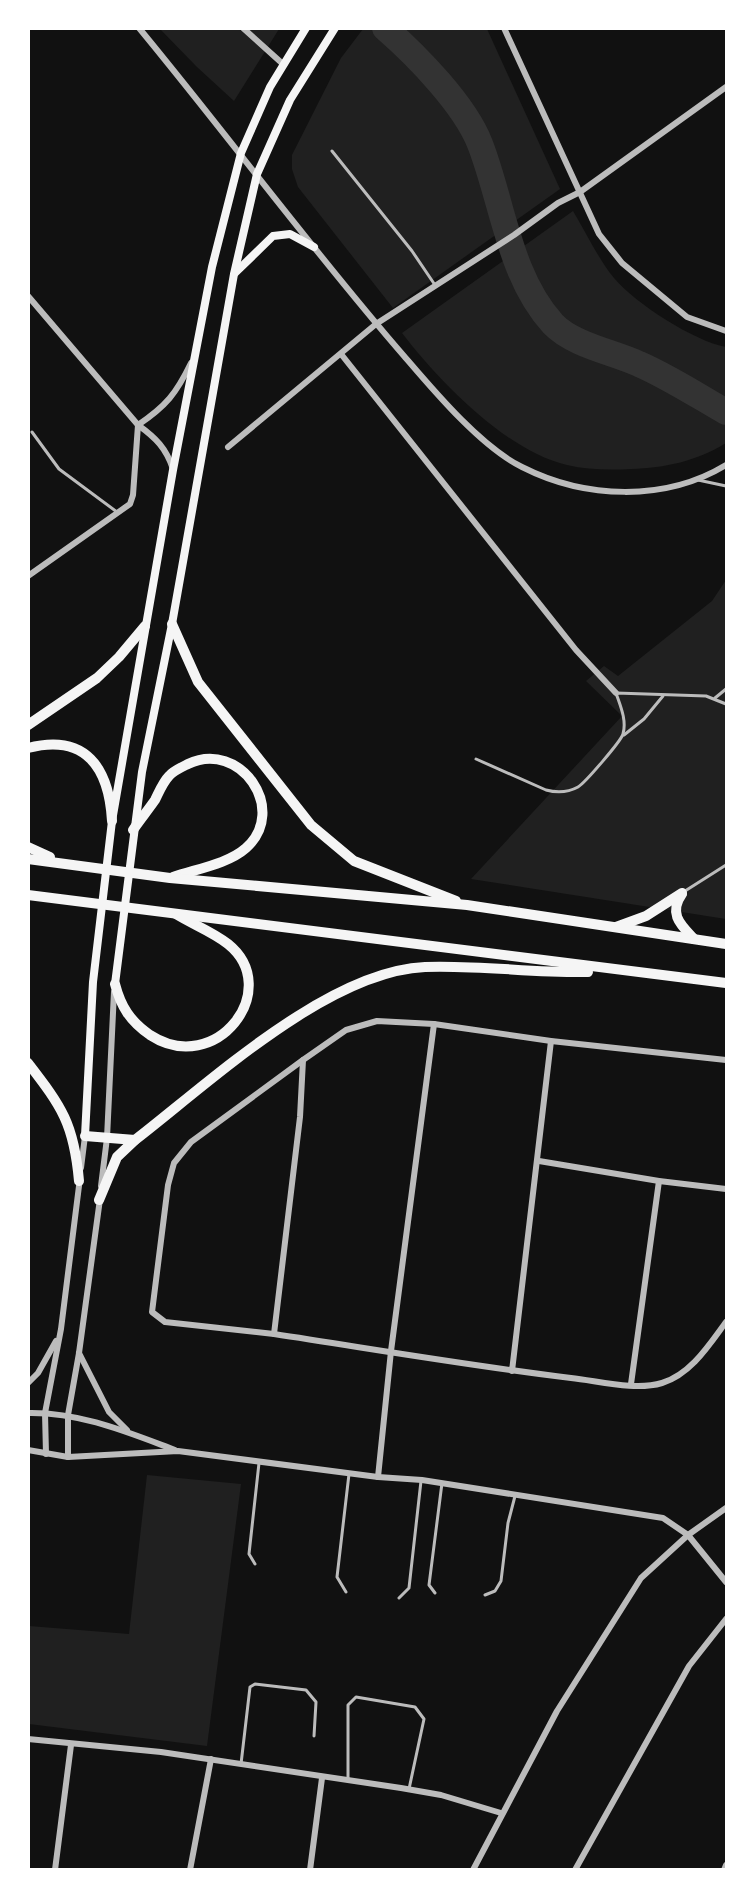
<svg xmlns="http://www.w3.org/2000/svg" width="755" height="1898" viewBox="0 0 755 1898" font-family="Arial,sans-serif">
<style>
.green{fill:#202020}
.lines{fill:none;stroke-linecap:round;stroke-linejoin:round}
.river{stroke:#333;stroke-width:26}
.service{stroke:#bcbcbc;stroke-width:3}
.minor{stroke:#bcbcbc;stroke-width:6}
.secondary{stroke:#f5f5f5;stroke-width:8}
.motorway{stroke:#f5f5f5;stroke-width:10}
</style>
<rect width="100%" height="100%" fill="#111"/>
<g class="green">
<polygon points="160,29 279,29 234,101 197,67"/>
<polygon points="363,29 487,29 560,189 393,308 298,187 292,169 292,155 341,58"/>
<path d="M573 211C587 234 597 257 614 278 636 304 694 341 726 347V443C697 461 665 468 631 469 610 470 588 470 567 465 506 451 439 381 402 333Z"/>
<polygon points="726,580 726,919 471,879 622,716 586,681 604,666 618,676 712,601"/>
<polygon points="147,1475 241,1484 207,1746 29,1724 29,1626 129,1634"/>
</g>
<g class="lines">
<path class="river" d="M385 28C417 56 465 105 480 144 503 203 509 276 553 324 573 345 613 352 639 364 669 377 698 396 726 412"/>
<g class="service">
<polyline points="332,151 412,251 435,285"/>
<polyline points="32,432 59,469 117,512"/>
<polyline points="698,480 726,486"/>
<polyline points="715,698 726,689"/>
<polyline points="624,735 644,719 663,696"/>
<path d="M476 759 546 790C557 793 567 793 578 787 585 783 621 741 623 734 627 720 620 705 616 693L706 696 726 704"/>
<polyline points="685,891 726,865"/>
<polyline points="255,1564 249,1554 259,1463"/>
<polyline points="346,1592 337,1577 349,1474"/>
<polyline points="435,1593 429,1585 442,1483"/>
<polyline points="485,1595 495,1591 501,1581 508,1523 515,1496"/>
<polyline points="399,1598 409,1588 421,1481"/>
<polyline points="241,1764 250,1687 255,1684 306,1690 316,1702 314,1736"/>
<polyline points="348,1778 348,1705 356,1697 415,1707 424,1719 409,1789"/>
</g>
<g class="minor">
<path d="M139 28C229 137 312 250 404 356 434 391 481 447 522 467 585 499 665 502 726 465"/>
<polyline points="243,28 284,65"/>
<polyline points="504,28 599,234 622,263 687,317 726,331"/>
<path d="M28 296 138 425C156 438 166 448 173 469"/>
<polyline points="341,354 576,650 616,693"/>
<path d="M138 425C166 406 176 394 191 363"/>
<polyline points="228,447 376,324 514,235 558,203 580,192 726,87"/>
<polyline points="28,576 130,504 133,495 138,425"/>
<path d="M726 1060 551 1041 434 1024 377 1021 346 1030 303 1060 300 1117 274 1334C373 1349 472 1366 571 1378 599 1381 635 1391 662 1383 691 1374 709 1345 726 1322"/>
<polyline points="539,1161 659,1181 726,1189"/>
<polyline points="81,1168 85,1136"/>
<polyline points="101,1186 107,1138 114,992"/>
<polyline points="274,1334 165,1322 152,1312 168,1185 174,1163 191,1142 303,1060"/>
<polyline points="79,1353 109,1412 127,1430"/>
<polyline points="512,1371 551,1041"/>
<polyline points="28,1383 38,1373 56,1341"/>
<polyline points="631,1384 659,1181"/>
<path d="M28 1413C80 1412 127 1432 175 1450"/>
<polyline points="28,1450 68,1457 178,1451 378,1477 422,1480 663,1518 688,1535 726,1582"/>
<polyline points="46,1454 45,1413 61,1329 80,1178"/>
<polyline points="68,1457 68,1415 79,1353 100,1199"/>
<polyline points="378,1477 391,1351 434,1024"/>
<polyline points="28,1739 161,1752 401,1788 441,1795 501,1813"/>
<polyline points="55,1870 71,1745"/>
<polyline points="190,1870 211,1759"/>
<polyline points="310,1870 322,1778"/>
<polyline points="473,1870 557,1711 641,1578 688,1535 726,1508"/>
<polyline points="575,1870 689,1666 726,1619"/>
<polyline points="724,1870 726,1865"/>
</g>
<g class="secondary">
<polyline points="235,273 273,236 290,234 314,247"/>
<polyline points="115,984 142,772 172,624 234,274 257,174 290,100 335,28"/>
<polyline points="85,1136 93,982 112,821 173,470 212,267 241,153 270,87 306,28"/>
</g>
<g class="motorway">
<polyline points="172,624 198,682 311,825 354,861 456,901"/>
<polyline points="28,725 97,678 119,657 145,626"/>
<path d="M28 748C86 733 109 768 112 821"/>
<path d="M133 830C140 820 148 810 155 800 159 792 163 782 169 776 173 771 182 767 188 764 240 739 289 810 246 848 228 864 196 869 173 877"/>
<polyline points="28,847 50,857"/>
<polyline points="28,859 170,878 467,905 726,944"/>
<path d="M682 894C668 914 681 925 694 939"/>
<polyline points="28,895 726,983"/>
<polyline points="616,927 646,916 682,893"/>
<path d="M115 984C121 1007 130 1021 150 1035 216 1078 284 989 228 944 213 932 192 924 176 914"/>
<path d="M28 1063C62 1107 74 1124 79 1181"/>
<polyline points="85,1136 135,1140"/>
<path d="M99 1200 117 1157 135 1140C209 1083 328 971 425 967 479 965 534 973 588 972"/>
</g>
</g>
<rect width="755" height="1898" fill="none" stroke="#ffffff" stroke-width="60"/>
</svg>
